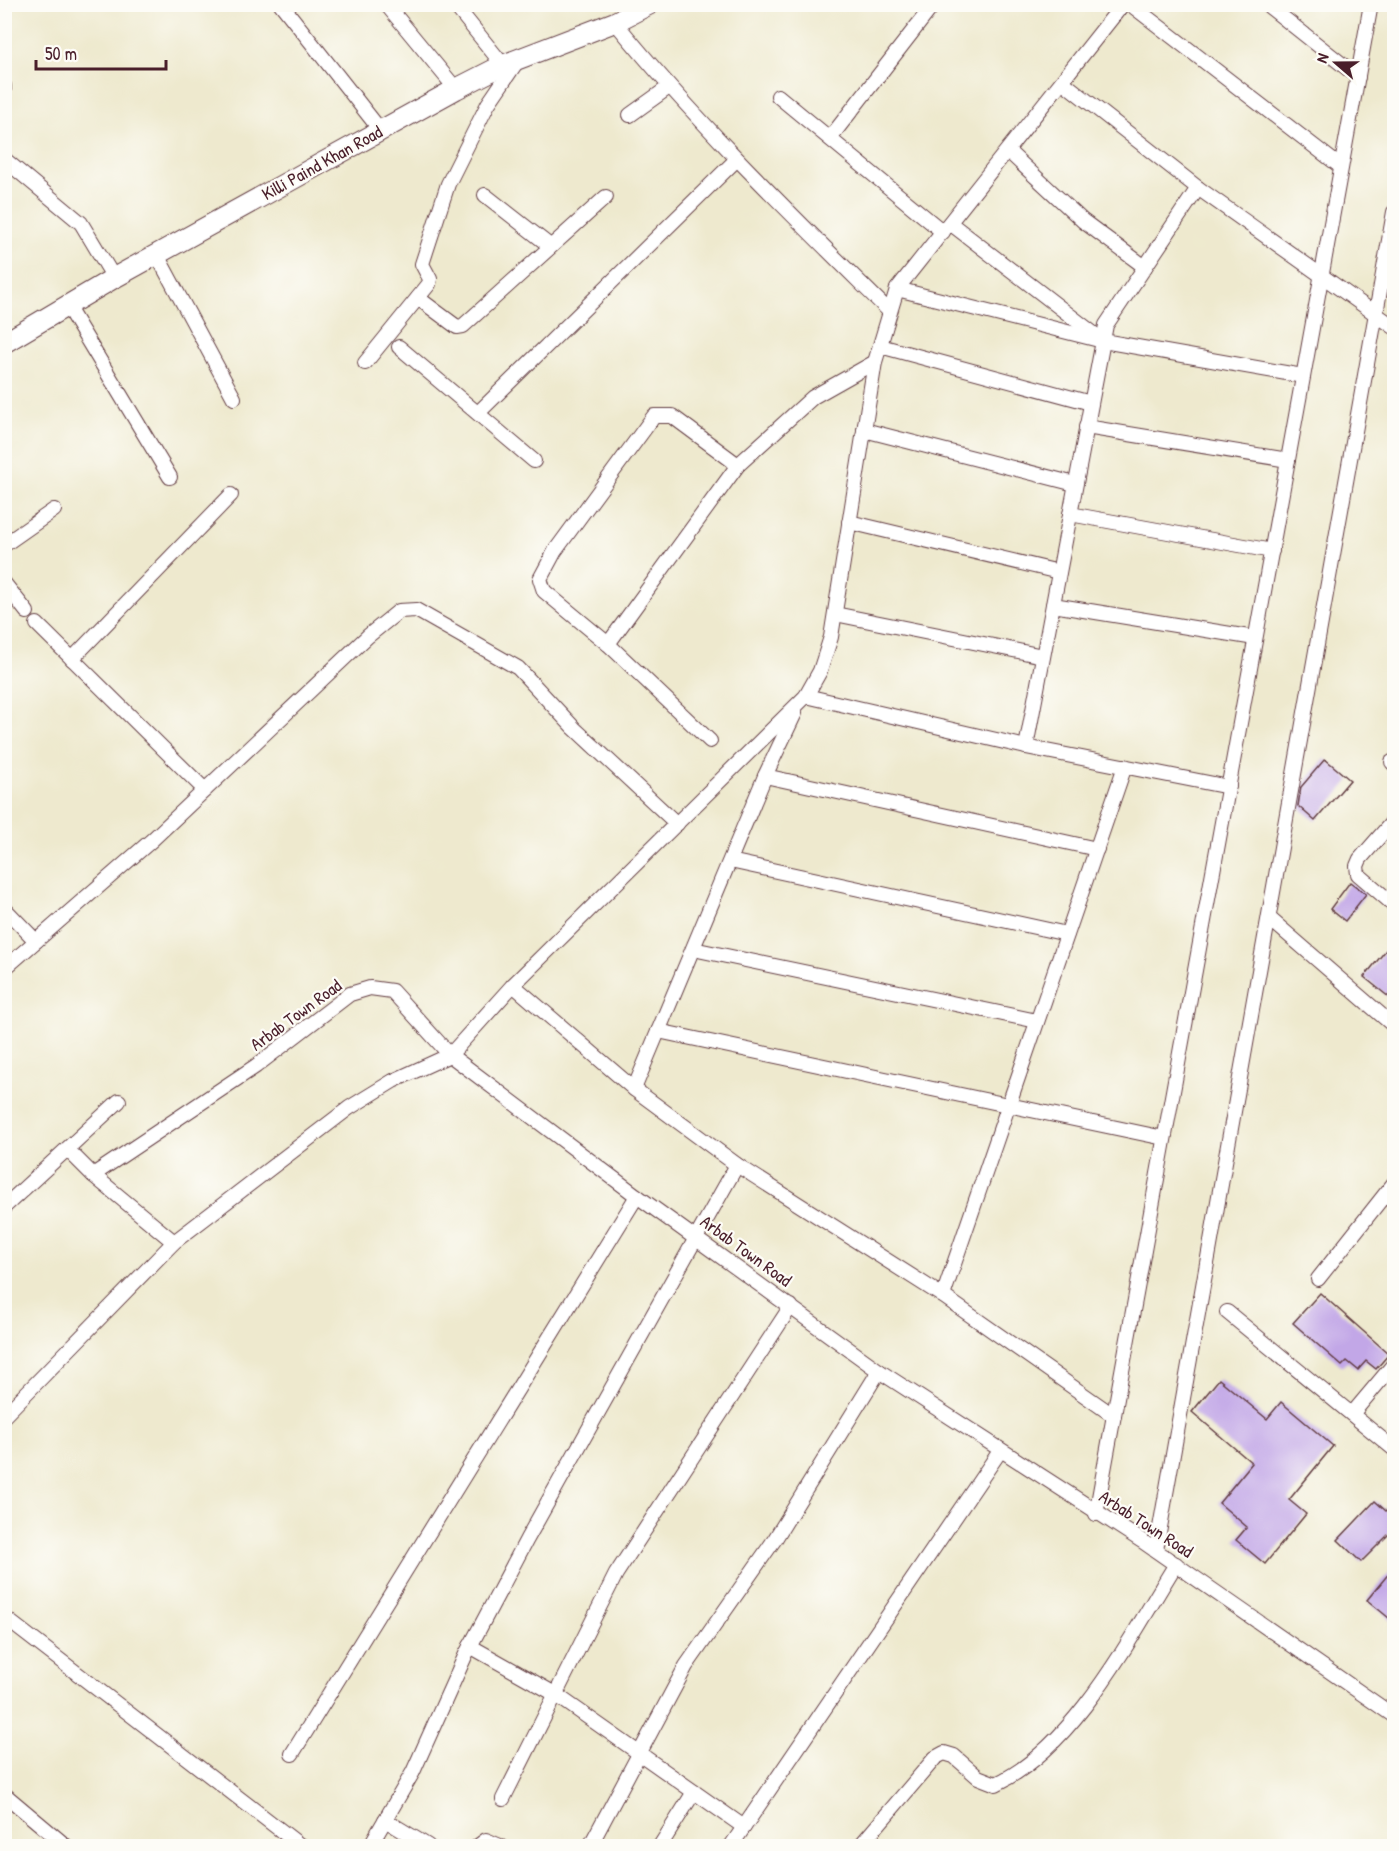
<svg xmlns="http://www.w3.org/2000/svg" width="1399" height="1851" viewBox="0 0 1399 1851" font-family="'Patrick Hand',sans-serif">
<style>
.building{fill:#c2a7e7}
.lines{fill:none;stroke-linecap:round;stroke-linejoin:round}
.street-casing{stroke:#633d43;stroke-width:16}
.secondary-casing{stroke:#633d43;stroke-width:22}
.street{stroke:#fff;stroke-width:14}
.secondary{stroke:#fff;stroke-width:20}
.labels{text-anchor:middle;stroke-width:4.5;stroke-linejoin:round;paint-order:stroke}
.street-label{font-size:18px;fill:#4a1f2b;stroke:#fdfcf7}
</style>
<rect width="100%" height="100%" fill="#fdfcf7"/>
<filter id="ink" filterUnits="userSpaceOnUse"><feTurbulence type="fractalNoise" baseFrequency=".0167" numOctaves="2"/><feDisplacementMap in="SourceGraphic" scale="12" xChannelSelector="R" yChannelSelector="G"/><feConvolveMatrix kernelMatrix="1 2 1 2 8 2 1 2 1" color-interpolation-filters="sRGB"/></filter>
<filter id="wash" filterUnits="userSpaceOnUse"><feTurbulence type="fractalNoise" baseFrequency=".008" numOctaves="4" result="noise"/><feDisplacementMap in="SourceGraphic" scale="24" xChannelSelector="R" yChannelSelector="G"/><feGaussianBlur stdDeviation="1.35" result="paint"/><feColorMatrix in="noise" values="0 0 0 0 0 0 0 0 0 0 0 0 0 0 0 0 0 1.4 0 .05"/><feComposite in="paint" operator="in"/></filter>
<g filter="url(#wash)">
<rect width="100%" height="100%" fill="#eee9ce"/>
<g id="blocks">
<g class="building">
<polygon points="1325,759 1350,780 1315,821 1298,806 1301,787"/>
<polygon points="1350,882 1366,894 1345,921 1330,909"/>
<polygon points="1395,939 1395,1002 1364,977"/>
<polygon points="1320,1293 1389,1354 1376,1369 1366,1361 1358,1370 1347,1361 1342,1366 1293,1323"/>
<polygon points="1219,1379 1267,1419 1281,1402 1333,1446 1289,1500 1306,1514 1265,1564 1236,1540 1247,1527 1219,1503 1252,1463 1192,1412"/>
<polygon points="1375,1501 1386,1511 1395,1502 1395,1528 1361,1562 1338,1540"/>
<polygon points="1395,1566 1395,1623 1367,1600"/>
</g>
</g>
</g>
<g filter="url(#ink)">
<use href="#blocks" fill-opacity="0" stroke="#633d43" stroke-width="1.5"/>
<g class="lines">
<defs>
<g id="street">
<polyline points="281,4 381,131"/>
<polyline points="386,4 456,89"/>
<polyline points="454,4 503,65"/>
<polyline points="1130,4 1341,167"/>
<polyline points="1266,4 1358,77"/>
<path d="M615 22C699 125 794 217 889 311"/>
<polyline points="1063,82 1198,188 1394,327"/>
<polyline points="4,86 4,93"/>
<polyline points="778,96 943,232"/>
<polyline points="630,115 669,87"/>
<polyline points="830,138 934,4"/>
<polyline points="1008,151 1083,221 1145,267"/>
<polyline points="4,159 81,223 114,278"/>
<polyline points="485,195 550,246"/>
<polyline points="950,223 1098,337"/>
<polyline points="157,255 234,398"/>
<polyline points="897,289 1103,341 1303,376"/>
<polyline points="418,298 457,327 463,326 606,197"/>
<polyline points="67,306 170,477"/>
<polyline points="880,346 1091,403"/>
<polyline points="399,347 534,461"/>
<polyline points="365,363 429,284 430,279 422,264 448,184 488,104 518,60"/>
<polyline points="478,413 736,160"/>
<polyline points="1086,427 1288,460"/>
<polyline points="864,430 1075,484"/>
<polyline points="1070,514 1272,551"/>
<polyline points="849,522 1059,572"/>
<polyline points="4,545 54,510"/>
<polyline points="4,583 27,612"/>
<polyline points="1053,605 1255,638"/>
<polyline points="835,614 1043,656"/>
<polyline points="37,624 205,790"/>
<polyline points="608,644 738,465 813,397 875,362"/>
<polyline points="72,659 231,495"/>
<polyline points="806,696 1026,747 1229,787"/>
<polyline points="710,741 608,644 544,591 540,579 555,551 654,416 672,416 738,465"/>
<polyline points="1026,747 1106,325 1198,188"/>
<polyline points="1392,762 1394,764"/>
<polyline points="765,776 1097,849"/>
<polyline points="1394,820 1360,859 1357,866 1358,874 1394,905"/>
<polyline points="730,861 1067,934"/>
<polyline points="4,908 36,941"/>
<polyline points="1269,918 1394,1026"/>
<polyline points="693,949 1037,1021"/>
<polyline points="4,969 152,840 368,636 399,611 416,610 518,668 574,728 677,824"/>
<polyline points="513,985 634,1089 737,1165 943,1296 1114,1416"/>
<polyline points="658,1031 1164,1138"/>
<polyline points="634,1089 765,776 795,713"/>
<polyline points="67,1149 93,1175 174,1242"/>
<polyline points="93,1175 256,1066 350,994 370,988 392,991 450,1055 637,1196 879,1371 1142,1541 1394,1716"/>
<polyline points="4,1207 119,1101"/>
<polyline points="1318,1279 1394,1183"/>
<polyline points="943,1296 1125,766"/>
<polyline points="1227,1312 1394,1449"/>
<polyline points="1352,1414 1394,1364"/>
<polyline points="4,1416 174,1242 349,1108 393,1081 450,1055 513,985 806,696 820,671 831,637 875,362 897,289 1123,4"/>
<polyline points="1096,1514 1371,4"/>
<polyline points="1156,1550 1394,212"/>
<polyline points="4,1617 301,1846"/>
<polyline points="470,1646 555,1694 744,1827"/>
<polyline points="292,1754 637,1196"/>
<polyline points="4,1794 66,1846"/>
<polyline points="503,1799 616,1574 791,1306"/>
<polyline points="385,1820 428,1846"/>
<polyline points="370,1846 413,1772 466,1654 527,1539 737,1165"/>
<polyline points="478,1846 486,1840 500,1846"/>
<polyline points="590,1846 686,1666 775,1539 879,1371"/>
<polyline points="660,1846 694,1792"/>
<polyline points="731,1846 1000,1451"/>
<path d="M860 1846 935 1758 944 1753 954 1756 978 1777 996 1784C1075 1747 1131 1636 1176 1564"/>
</g>
<polyline id="secondary" points="4,343 114,278 456,89 503,65 615,22 650,4"/>
</defs>
<use href="#street" class="street-casing"/>
<use href="#secondary" class="secondary-casing"/>
<use href="#street" class="street"/>
<use href="#secondary" class="secondary"/>
</g>
</g>
<g class="labels">
<g class="street-label">
<text transform="translate(322 163) rotate(-29)" y="6">Killi Paind Khan Road</text>
<text transform="translate(296 1015) rotate(-36)" y="6">Arbab Town Road</text>
<text transform="translate(746 1251) rotate(36)" y="6">Arbab Town Road</text>
<text transform="translate(1146 1524) rotate(33)" y="6">Arbab Town Road</text>
</g>
</g>
<rect width="1399" height="1851" fill="none" stroke="#fdfcf7" stroke-width="24"/>
<g transform="translate(1336 63) rotate(290)" stroke="#fdfcf7" stroke-width="4.5" paint-order="stroke">
<path d="M0-4.5L10 22L0 15L-10 22Z" fill="#4a1f2b"/>
<text y="-9" font-size="16" font-weight="bold" text-anchor="middle" fill="#4a1f2b">N</text>
</g>
<path d="M36 60v9h130v-9" fill="none" stroke="#4a1f2b" stroke-width="3"/>
<text x="45" y="60" font-size="18" fill="#4a1f2b" stroke="#fdfcf7" stroke-width="4.5" paint-order="stroke">50 m</text>
</svg>
